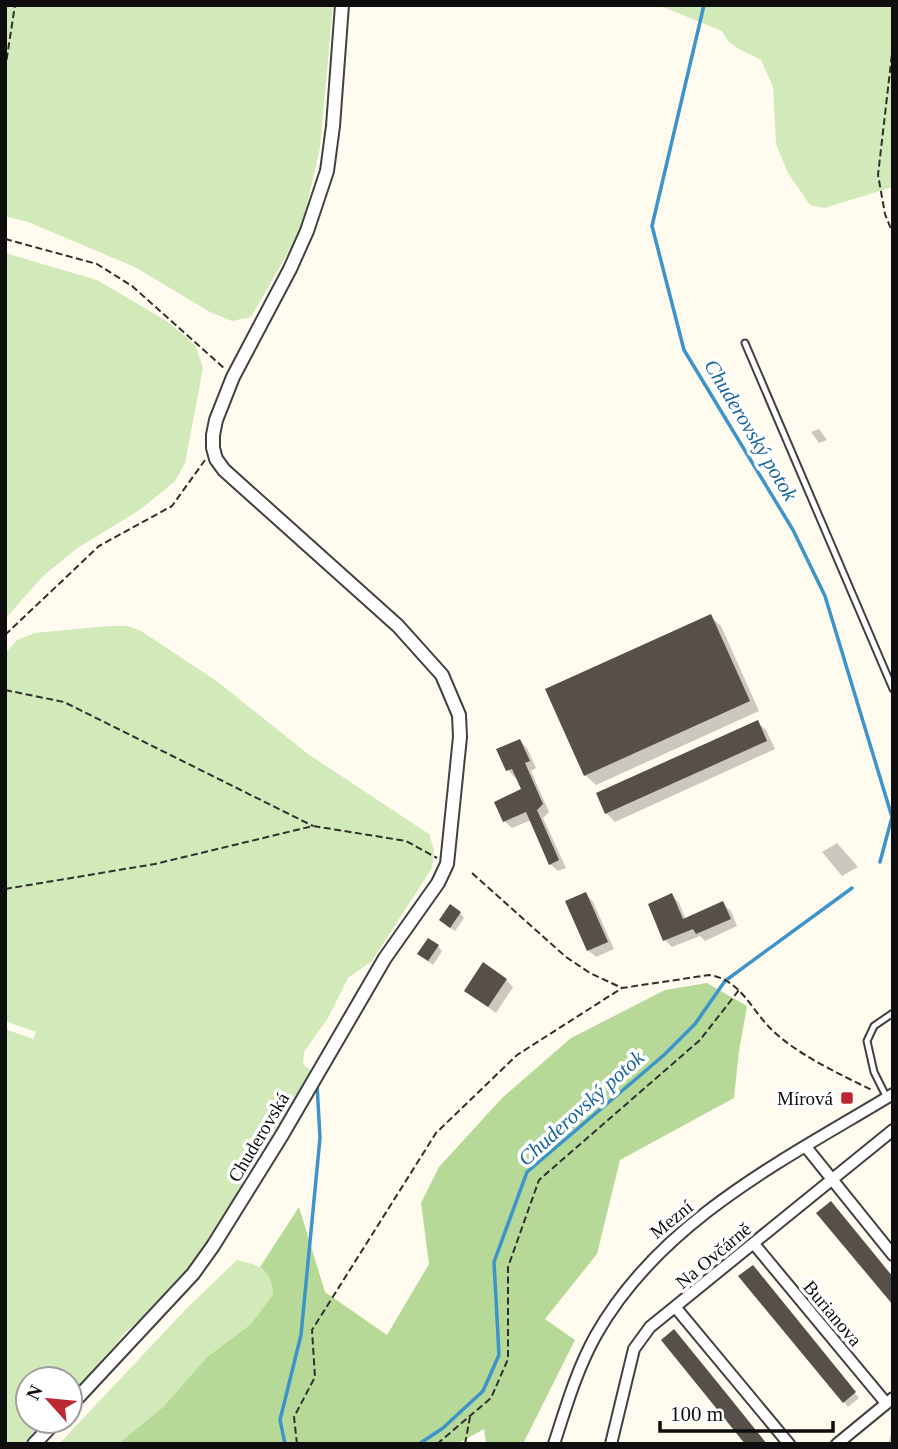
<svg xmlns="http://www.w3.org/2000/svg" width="898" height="1449" viewBox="0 0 898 1449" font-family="Georgia,serif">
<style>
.green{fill:#d2e9b9}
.forest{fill:#b6d998}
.shadow{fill:#0003}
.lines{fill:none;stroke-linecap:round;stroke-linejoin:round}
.stream{stroke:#3c94cb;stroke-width:3.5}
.building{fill:#564f4a}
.service-casing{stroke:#414141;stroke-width:9}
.minor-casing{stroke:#414141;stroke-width:14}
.tertiary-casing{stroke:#414141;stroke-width:16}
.path{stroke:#303030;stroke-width:2;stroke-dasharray:7 3.5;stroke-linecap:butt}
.service{stroke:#fff;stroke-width:5}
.minor{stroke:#fff;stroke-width:10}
.tertiary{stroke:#fff;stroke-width:12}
.poi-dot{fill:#bc2731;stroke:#fff;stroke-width:2.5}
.labels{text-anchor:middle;stroke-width:7;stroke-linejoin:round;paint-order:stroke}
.poi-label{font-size:19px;fill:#0e0e0e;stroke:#fff;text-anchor:end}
.street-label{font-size:19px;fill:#0e0e0e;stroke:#fff}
.water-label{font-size:21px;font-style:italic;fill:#18669e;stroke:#fff}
</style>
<rect width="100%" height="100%" fill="#fffbee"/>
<g class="green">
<polygon points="5,5 333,5 320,148 301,230 251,317 232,321 210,312 135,267 28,222 5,216"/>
<path d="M658 5H893V187L824 208 810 205 788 173 776 144 773 87 761 60C745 50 731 50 722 31Z"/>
<polygon points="5,253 97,280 165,320 184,335 196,347 203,368 185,463 175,481 141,509 76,549 43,576 5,619"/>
<polygon points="108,626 128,626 141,631 218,682 308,754 429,834 434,850 432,868 372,961 348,978 328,1018 304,1052 303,1064 312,1072 248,1173 208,1248 166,1296 126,1332 70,1396 70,1379 28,1379 28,1421 45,1421 23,1444 5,1444 5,1029 33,1039 36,1032 5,1021 5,653 17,640 35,633"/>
<path d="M237 1260C260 1266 271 1267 273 1294L251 1324 207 1357 163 1407 118 1444H59L186 1309Z"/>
</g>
<path class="forest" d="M707 983 747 1006 739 1051 734 1098 620 1160 597 1254 545 1319 575 1340 523 1444H486L484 1429 457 1444H118L163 1407 207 1357 251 1324 273 1294C272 1282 270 1274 260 1267L299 1207 325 1292 387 1335 429 1264 421 1203 439 1167 503 1097 571 1038 665 990Z"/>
<g class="shadow">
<polygon points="819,429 827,440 819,443 811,432"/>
<polygon points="710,616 721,626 759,711 596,785 585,775"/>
<polygon points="757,722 766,730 775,749 615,822 606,813"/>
<polygon points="520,741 527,748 536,768 531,771 549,812 543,818 566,868 558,871 550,864 531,820 512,828 504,821 524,790 518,777 515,778 508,770"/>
<polygon points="837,843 858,867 842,876 822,852"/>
<polygon points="586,894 593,902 614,949 596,957 588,950"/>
<polygon points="672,895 679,903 686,920 723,904 731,911 737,926 705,941 700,936 672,947 665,940"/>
<polygon points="460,913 464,918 455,931 446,925"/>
<polygon points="438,946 442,951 433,965 419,954"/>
<polygon points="506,980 513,987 496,1013 466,991"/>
<polygon points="757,1272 859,1398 848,1407 844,1402"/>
<polygon points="893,1427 893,1444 888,1444"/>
</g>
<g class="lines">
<g class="stream">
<polyline points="704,5 652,226 684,350 793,530 825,596 892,817 880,862"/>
<polyline points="285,1444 280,1420 301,1335 320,1138 317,1084"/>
<polyline points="419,1444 443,1428 483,1391 499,1355 494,1262 527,1172 664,1055 695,1024 725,981 852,888"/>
</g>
</g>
<g class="building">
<polygon points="711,614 750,701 584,776 545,689"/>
<polygon points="758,720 767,741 605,814 596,793"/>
<polygon points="520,739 530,761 525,763 543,804 537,810 559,860 549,865 526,812 503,822 494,802 521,789 512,769 506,771 496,749"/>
<polygon points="586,892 608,942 587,951 565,901"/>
<polygon points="672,893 683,919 723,901 731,919 696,934 693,929 663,941 648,904"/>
<polygon points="450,904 461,912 450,928 439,920"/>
<polygon points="428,938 439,945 428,961 417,954"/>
<polygon points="483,962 507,979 488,1007 464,991"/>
<polygon points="831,1201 893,1277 893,1305 816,1213"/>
<polygon points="753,1265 856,1392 843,1403 738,1276"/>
<polygon points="674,1329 726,1393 767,1444 745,1444 712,1403 661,1340"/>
</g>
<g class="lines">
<defs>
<g id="service">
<polyline points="745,343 893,689"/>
<polyline points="887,1098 874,1072 867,1041 874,1026 893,1013"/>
</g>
<g id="minor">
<polyline points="806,1147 893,1255"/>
<polyline points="754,1244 886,1403"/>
<polyline points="676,1308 789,1444"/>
<path d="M554 1444C566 1407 577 1369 596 1335 661 1220 784 1160 893 1094"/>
<polyline points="611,1444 634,1349 650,1327 893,1130"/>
<polyline points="837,1444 893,1398"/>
</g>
<g id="tertiary">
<polyline points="70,1406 193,1274 213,1246 282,1135 385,958 438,883 447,864 460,737 459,715 442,675 398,626 224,470 216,459 213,448 213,435 216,420 233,377 290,269 307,231 327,171 333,126 342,5"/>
<polyline points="34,1444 56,1421"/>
</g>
</defs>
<use href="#service" class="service-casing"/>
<use href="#minor" class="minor-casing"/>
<use href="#tertiary" class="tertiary-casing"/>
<g class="path">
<polyline points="893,45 878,175 885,214 893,234"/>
<polyline points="5,70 15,5"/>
<polyline points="5,239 97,264 132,286 225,369"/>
<polyline points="5,635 99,546 172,506 205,460"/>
<polyline points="5,690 64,702 313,826"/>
<path d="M472 873 566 957 590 973 622 988 709 975C739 979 750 1007 769 1027 794 1053 839 1074 872 1090"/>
<polyline points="5,889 155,864 313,826 406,841 437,858"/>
<polyline points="297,1444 294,1417 315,1377 312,1330 436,1133 517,1055 622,988"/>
<polyline points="437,1444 491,1398 508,1359 508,1267 539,1180 700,1040 739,990"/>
<polyline points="465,1444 470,1417"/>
</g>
<use href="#service" class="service"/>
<use href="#minor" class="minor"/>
<use href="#tertiary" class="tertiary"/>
</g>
<rect class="poi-dot" x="840" y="1091" width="14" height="14" rx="3.5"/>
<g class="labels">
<g class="poi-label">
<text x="833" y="1105">Mírová</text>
</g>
<g class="street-label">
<text transform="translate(258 1137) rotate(-59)" y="7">Chuderovská</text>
<text transform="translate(671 1219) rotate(-39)" y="7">Mezní</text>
<text transform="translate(713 1255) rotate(-40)" y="7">Na Ovčárně</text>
<text transform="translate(833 1313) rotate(50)" y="7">Burianova</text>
</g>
<g class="water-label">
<text transform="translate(751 430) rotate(59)" y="7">Chuderovský potok</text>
<text transform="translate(581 1108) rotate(-42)" y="7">Chuderovský potok</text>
</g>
</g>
<rect width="898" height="1449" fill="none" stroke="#0e0e0e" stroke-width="14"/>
<g transform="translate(49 1400) rotate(297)"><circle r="33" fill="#ffffff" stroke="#9f9f9f" stroke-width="2"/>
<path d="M0-5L12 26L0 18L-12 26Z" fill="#bc2731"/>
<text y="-10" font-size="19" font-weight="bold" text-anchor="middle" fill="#0e0e0e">N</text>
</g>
<path d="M660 1421v10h173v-10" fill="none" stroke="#0e0e0e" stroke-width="3.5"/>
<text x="670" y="1421" font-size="21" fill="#0e0e0e" stroke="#ffffff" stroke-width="5" paint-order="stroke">100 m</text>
</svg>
